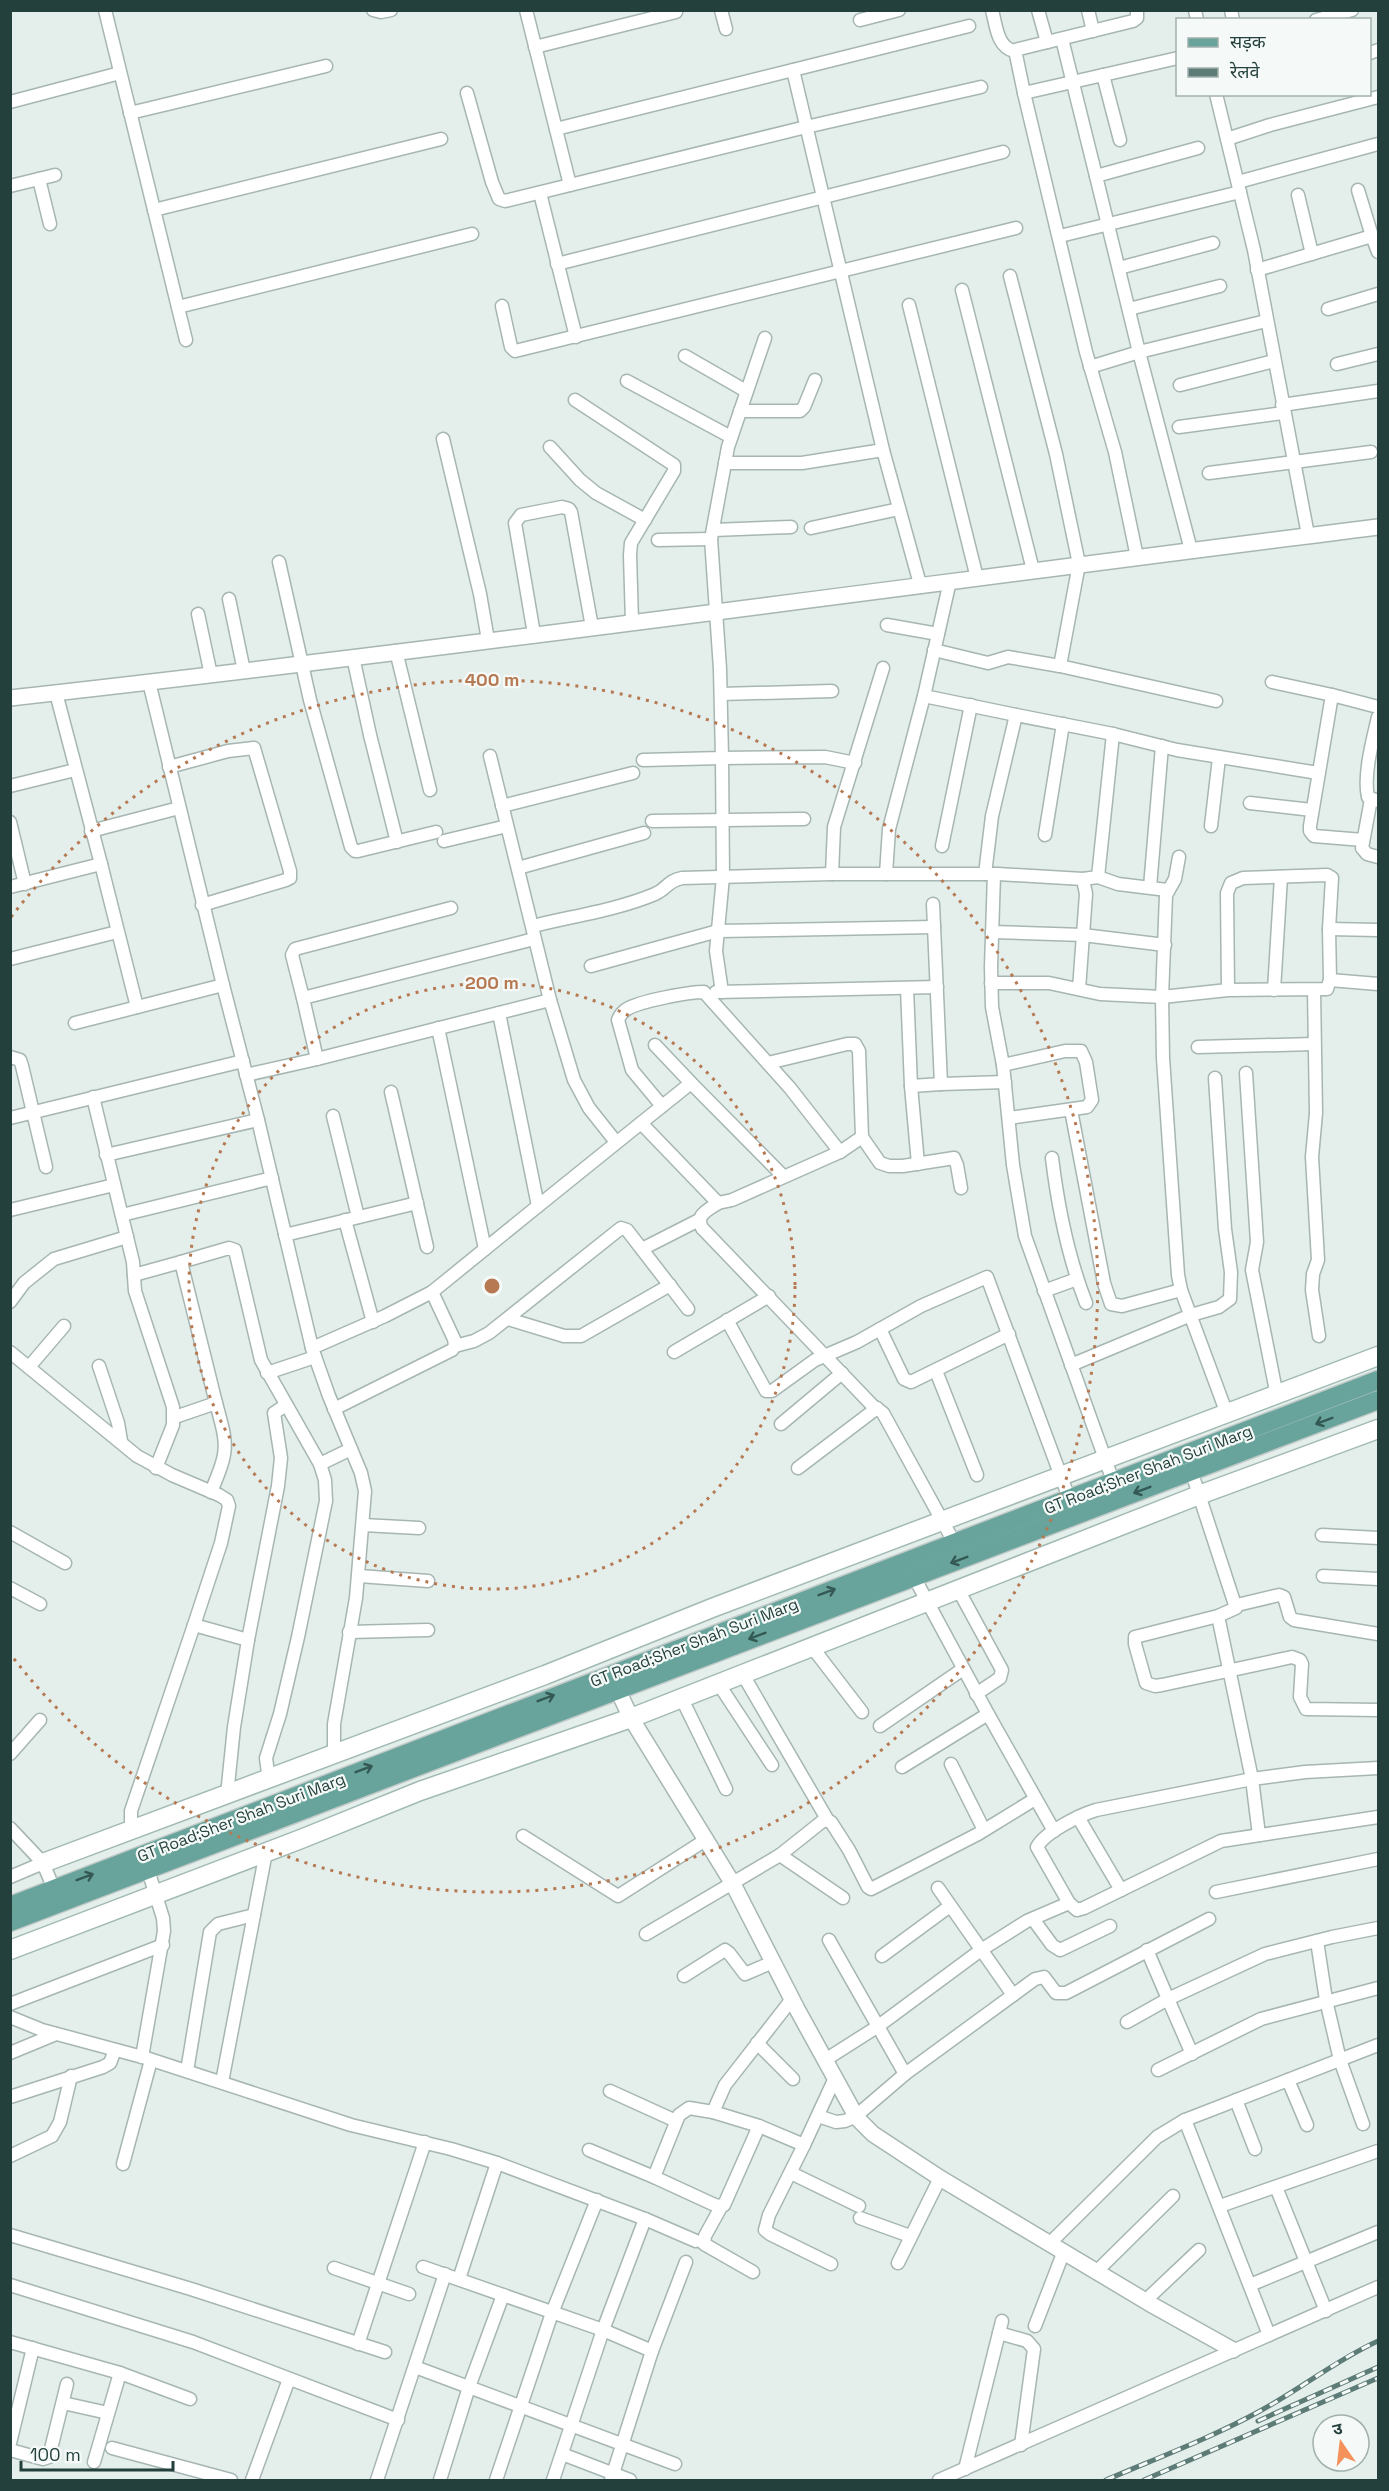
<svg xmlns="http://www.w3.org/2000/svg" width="1389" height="2491" viewBox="0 0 1389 2491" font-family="'Space Grotesk','Noto Sans Devanagari',sans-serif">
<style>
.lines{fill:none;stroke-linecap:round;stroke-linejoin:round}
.minor-casing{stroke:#a6b6b3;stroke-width:15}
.tertiary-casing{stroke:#a6b6b3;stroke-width:18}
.secondary-casing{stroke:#a2bab4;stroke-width:21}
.primary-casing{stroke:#c1cac8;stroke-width:21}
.minor{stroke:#fff;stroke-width:12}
.tertiary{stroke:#fff;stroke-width:15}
.secondary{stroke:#fff;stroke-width:18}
.primary{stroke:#68a49b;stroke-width:18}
.rail-casing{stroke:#5e7c77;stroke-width:5}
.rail{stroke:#f5faf8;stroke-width:3;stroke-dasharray:9;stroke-linecap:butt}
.oneway{stroke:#345954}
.ring{fill:none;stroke:#b67952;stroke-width:3;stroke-dasharray:3 6}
.labels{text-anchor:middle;stroke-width:4.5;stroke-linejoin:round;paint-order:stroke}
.street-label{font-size:16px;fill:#23403c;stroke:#f5faf8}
.centre{fill:#b67952;stroke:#f5faf8;stroke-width:3}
.ring-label{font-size:18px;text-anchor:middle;font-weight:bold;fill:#b67952;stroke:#f5faf8;stroke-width:4.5;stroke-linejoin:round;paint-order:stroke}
</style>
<rect width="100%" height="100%" fill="#e4eeeb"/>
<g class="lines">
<defs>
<g id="minor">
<polyline points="105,10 186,340"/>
<polyline points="373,10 381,12 391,10"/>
<polyline points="526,10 570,185 806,127 981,87"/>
<polyline points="721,10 726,29"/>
<path d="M992 10C996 25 997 47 1014 51"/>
<polyline points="1038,10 1047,42"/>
<polyline points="1088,10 1093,31"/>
<polyline points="1195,10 1197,20"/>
<polyline points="1231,10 1233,20"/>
<polyline points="860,20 899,10"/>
<polyline points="1316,20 1352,10"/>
<polyline points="1062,39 1096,176"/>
<polyline points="535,47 676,12"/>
<polyline points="1370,53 1378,50"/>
<polyline points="793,70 969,26"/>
<polyline points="1103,75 1120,140"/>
<polyline points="467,93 492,182 499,199 505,201 570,185"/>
<polyline points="1024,93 1015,50 1133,21 1137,18 1137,10"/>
<polyline points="1216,94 1254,250 1308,535"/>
<polyline points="10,102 120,73"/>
<polyline points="130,113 326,66"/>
<polyline points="556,129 793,70 883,450 920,584"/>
<polyline points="1227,139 1270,125 1378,97"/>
<polyline points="1198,148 1096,176 1139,352 1266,321"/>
<polyline points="39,179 50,224"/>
<polyline points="1238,182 1378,144"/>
<polyline points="10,186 55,175"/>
<polyline points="1358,190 1372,236"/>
<polyline points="540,193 576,337"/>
<polyline points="1298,195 1312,254"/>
<polyline points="154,210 441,139"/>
<polyline points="1060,236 1240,192"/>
<polyline points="557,264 1003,152"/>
<polyline points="1119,268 1213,243"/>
<polyline points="1257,270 1372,236 1378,252"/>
<polyline points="1010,276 1056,454 1079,564 1060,666"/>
<polyline points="962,290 1033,570"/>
<polyline points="909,305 977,578"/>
<polyline points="502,306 511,347 515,351 1016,228"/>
<polyline points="178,307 472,234"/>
<polyline points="1129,309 1220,286"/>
<polyline points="1328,309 1378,294"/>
<polyline points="685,356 746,391"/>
<polyline points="1337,364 1378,354"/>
<polyline points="1090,367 1139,352 1191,550"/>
<polyline points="627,381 731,437"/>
<polyline points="1180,385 1274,361"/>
<polyline points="575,400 674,465 674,471 631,543 630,555 632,622"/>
<polyline points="1282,405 1378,391"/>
<polyline points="740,411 800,411 804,407 815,380"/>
<polyline points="1179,427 1283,413"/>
<polyline points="443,439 480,594 488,640"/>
<polyline points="550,447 580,480 596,493 645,520"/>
<polyline points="725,463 802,463 883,450"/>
<polyline points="1209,473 1371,452"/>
<polyline points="811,528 899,509"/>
<polyline points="713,530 791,527"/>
<polyline points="658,540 711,539"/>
<polyline points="1137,557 1115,452 1086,352 1024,93 1178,58"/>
<polyline points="279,562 310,700 351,847 355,851 358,851 436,832"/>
<polyline points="229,599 244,671"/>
<polyline points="198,614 211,675"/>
<polyline points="887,625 938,634"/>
<polyline points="534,634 515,523 521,515 562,507 569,509 571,512 592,627"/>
<polyline points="934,650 988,663 1008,657 1060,666 1216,701"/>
<polyline points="396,651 430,790"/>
<polyline points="353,657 370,735 397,842"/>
<polyline points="149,682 223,985"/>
<polyline points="1272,682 1332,695"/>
<polyline points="56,693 101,864"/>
<polyline points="721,694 832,691"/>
<polyline points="924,696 950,581"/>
<path d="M1378 717C1373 739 1363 775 1368 797L1378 801"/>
<polyline points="643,760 722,758 720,669 711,539 728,447 765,338"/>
<polyline points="169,767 228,751 254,748 290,871 290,878 286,880 202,905"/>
<polyline points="10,786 75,770"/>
<polyline points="1371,799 1362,848 1367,854 1378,857"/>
<polyline points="1250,803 1312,810"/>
<polyline points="502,806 633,773"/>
<polyline points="652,821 804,819"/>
<polyline points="10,822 25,884"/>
<polyline points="1211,826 1219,758"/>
<polyline points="91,831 179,808"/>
<polyline points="1045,835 1063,724"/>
<polyline points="1363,840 1314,836 1310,831 1310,826 1332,695 1378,707"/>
<polyline points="444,841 507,826"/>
<polyline points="942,846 971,705"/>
<polyline points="1179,857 1175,879 1166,895 1162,997 1228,990 1327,989 1330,980 1329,929 1332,878 1327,875 1243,878 1231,883 1227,893 1228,990"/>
<polyline points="518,868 644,833"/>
<polyline points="832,874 834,827 883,668"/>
<polyline points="886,874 889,829 924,696 1016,715"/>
<polyline points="985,874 992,816 1016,715 1113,734"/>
<polyline points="994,874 991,967 992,1007 1003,1065 1013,1165 1025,1236 1113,1481"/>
<polyline points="1098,877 1113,734 1177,750 1318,773"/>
<polyline points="10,887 101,864 137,1007"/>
<polyline points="1150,887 1162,746"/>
<polyline points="933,904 941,1084 1005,1082"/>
<path d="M533 926C573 916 617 910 655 894 667 889 667 881 682 878L832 874H998L1083 879 1098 877 1118 884 1167 890"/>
<polyline points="1329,929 1378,930"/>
<polyline points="992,932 1083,935 1165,945"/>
<polyline points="10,959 117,932"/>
<polyline points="591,966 718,931 934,927"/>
<polyline points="1330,980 1378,984"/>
<polyline points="991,983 1049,983 1100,994 1162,997 1163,1058 1178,1275 1181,1290 1227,1414"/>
<polyline points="907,988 911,1086 918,1164"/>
<polyline points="1079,989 1086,894 1083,879"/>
<polyline points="1274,990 1281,877"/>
<polyline points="1314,990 1316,1113 1312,1157 1318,1260 1313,1274 1312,1290 1319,1336"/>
<polyline points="716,992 937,987"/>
<polyline points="722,992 716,951 723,877 722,758 825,757 855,763"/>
<polyline points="303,998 292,955 295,949 451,908"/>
<polyline points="550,1000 574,1080 589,1108 616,1142"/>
<polyline points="499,1013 538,1206 641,1123 718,1203 732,1200 840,1152 862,1137"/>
<polyline points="75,1023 223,985 258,1120 312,1348"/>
<polyline points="438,1028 485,1249"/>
<polyline points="1198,1047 1314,1044"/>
<polyline points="10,1057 20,1060 22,1066 46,1167"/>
<polyline points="317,1059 303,998 534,939"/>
<polyline points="768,1063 847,1044 855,1044 859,1051 862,1137 880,1163 889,1166 903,1166 954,1158 957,1165 961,1188"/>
<polyline points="1003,1065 1065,1051 1081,1051 1086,1062 1092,1100 1087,1107 1009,1118"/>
<polyline points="1246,1073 1257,1242 1252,1270 1277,1396"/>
<polyline points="246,1075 317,1059 550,1000 490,756"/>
<polyline points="691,1083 783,1176"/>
<polyline points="911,1086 941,1084"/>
<polyline points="391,1092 427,1247"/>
<polyline points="93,1097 133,1262 135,1291 173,1407 173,1425 156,1468"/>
<path d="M662 1106 632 1070 618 1020C620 1015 622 1012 627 1009 640 1001 689 992 704 992L790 1088 840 1152"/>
<polyline points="1071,1110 1104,1283 1111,1304 1122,1306 1181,1290"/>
<polyline points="333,1116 358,1217"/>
<polyline points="10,1118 243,1061"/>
<polyline points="641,1123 691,1083 655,1045"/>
<polyline points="106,1155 258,1120"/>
<path d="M1052 1158C1058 1207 1068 1257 1086 1303"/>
<path d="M718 1203C708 1210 695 1215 702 1228L872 1405 883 1413 955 1544"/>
<polyline points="10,1210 114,1185"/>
<polyline points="122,1215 272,1178"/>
<polyline points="345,1220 373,1322"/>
<polyline points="285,1235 417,1203"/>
<polyline points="642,1249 699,1220"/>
<polyline points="181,1262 229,1248 235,1250 261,1360 320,1464 325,1480 326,1501 298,1637 280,1714 266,1758 269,1780"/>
<polyline points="134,1275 181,1262 216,1403 175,1417"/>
<polyline points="1044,1291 1077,1279"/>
<polyline points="10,1302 24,1283 54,1259 127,1237"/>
<polyline points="508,1319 564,1336 581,1336 670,1285"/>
<polyline points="727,1320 766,1391 772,1391 815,1360 857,1342 921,1306 987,1277 1069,1498"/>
<polyline points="880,1329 904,1379 911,1382 1009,1334"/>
<polyline points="455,1346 474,1341 489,1333 621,1228 627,1230 688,1309"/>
<polyline points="10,1352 137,1456 172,1475 219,1495 227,1500 229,1506 221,1543 194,1625 131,1811 131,1830"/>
<polyline points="674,1352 769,1296"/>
<polyline points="1071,1365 1191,1315 1219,1307 1230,1299 1231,1272 1225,1229 1215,1078"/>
<polyline points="99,1366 118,1423 121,1441"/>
<polyline points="29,1367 64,1326"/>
<polyline points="936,1371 977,1475"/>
<polyline points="267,1373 315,1357"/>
<polyline points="334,1409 452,1350 455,1346 454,1339 432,1292"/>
<polyline points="781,1424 842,1373"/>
<polyline points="320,1464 351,1449"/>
<polyline points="1189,1464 1236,1608 1218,1616 1135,1637 1135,1644 1146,1683 1155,1686 1162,1685 1292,1657 1300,1660 1302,1664 1300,1697 1306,1709 1378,1710"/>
<polyline points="798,1468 877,1408"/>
<path d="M211 1492C229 1449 228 1447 216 1403"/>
<polyline points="363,1525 419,1528"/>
<polyline points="10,1532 65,1563"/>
<polyline points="1322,1535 1378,1538"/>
<polyline points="359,1576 428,1581"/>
<polyline points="1323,1576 1378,1579"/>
<polyline points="914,1577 988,1714 1054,1831"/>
<polyline points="10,1588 40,1604"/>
<polyline points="959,1591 1002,1670 1000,1678 976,1694"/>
<polyline points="1237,1605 1279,1595 1284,1597 1290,1617 1294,1620 1378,1634"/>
<polyline points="1218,1616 1252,1779 1259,1835"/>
<polyline points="194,1625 248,1640"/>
<polyline points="349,1632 428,1630"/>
<polyline points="812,1647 862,1712"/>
<polyline points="742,1673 827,1819"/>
<polyline points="718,1683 772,1765"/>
<polyline points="681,1697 726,1789"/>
<polyline points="880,1726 963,1669"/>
<polyline points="10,1754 40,1720"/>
<polyline points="334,1754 334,1724 356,1598 365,1491 361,1473 329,1396 312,1348 385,1316 432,1292 538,1206"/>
<polyline points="951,1764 984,1830"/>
<polyline points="902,1767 988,1714"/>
<path d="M1378 1768 1305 1772 1252 1779 1096 1810C1080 1815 1045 1832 1037 1847L1069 1903 1077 1910 1084 1908 1221 1841 1378 1817"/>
<polyline points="227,1795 234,1727 248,1640 278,1486 281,1458 274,1413 286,1405"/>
<polyline points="1078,1817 1121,1890"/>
<polyline points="10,1828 43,1863 54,1889"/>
<polyline points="523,1836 618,1896 707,1839"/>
<polyline points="780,1855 843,1898"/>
<polyline points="10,1877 43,1863"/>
<polyline points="938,1888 1013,1995"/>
<polyline points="1216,1892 1378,1859"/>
<polyline points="1033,1919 1052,1945 1060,1950 1110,1926"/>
<polyline points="646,1934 780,1855 824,1820 831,1822 849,1850 868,1887 871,1889 978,1834 1035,1799"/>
<polyline points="829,1940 905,2074"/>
<polyline points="1317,1941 1326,2000 1340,2060 1363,2124"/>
<polyline points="882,1956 950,1906"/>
<polyline points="684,1976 725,1950 729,1953 745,1974 773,1962"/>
<polyline points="792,1999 725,2085 713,2112 759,2126 804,2145 835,2078"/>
<polyline points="10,2004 163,1945"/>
<polyline points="10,2017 42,2030 146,2058 351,2125 451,2149 497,2163 645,2219 696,2241"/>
<polyline points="1127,2022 1168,1999 1147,1950"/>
<polyline points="757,2043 793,2079"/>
<polyline points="10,2053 56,2034"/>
<polyline points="1192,2054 1168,1999 1265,1954 1332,1937 1378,1928"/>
<polyline points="142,2057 164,1931 163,1918 148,1870"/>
<polyline points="825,2060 877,2027 981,1950 1027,1921 1069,1903"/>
<polyline points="1158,2070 1261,2019 1378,1988"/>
<polyline points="187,2071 210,1932 218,1924 254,1915"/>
<polyline points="1288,2080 1307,2125"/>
<polyline points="222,2082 266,1852"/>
<polyline points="610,2091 676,2121"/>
<polyline points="10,2097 103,2067 110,2063 115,2050"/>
<polyline points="1236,2100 1255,2149"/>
<polyline points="713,2112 689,2108 679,2115 654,2177 717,2206 724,2205 759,2126"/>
<polyline points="818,2116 836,2122 845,2121 856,2116 905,2074 1035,1979 1044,1977 1056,1993 1066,1993 1209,1919"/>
<polyline points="1185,2120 1269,2335"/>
<polyline points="804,2145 769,2215 765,2230 770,2234 831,2264"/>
<polyline points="589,2150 654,2177"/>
<polyline points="10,2156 52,2136 60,2122 71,2076"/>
<polyline points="123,2164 151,2060"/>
<polyline points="791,2173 859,2206"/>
<polyline points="1276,2187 1326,2311"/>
<polyline points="1220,2206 1378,2151"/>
<polyline points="721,2207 705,2236 704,2244 753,2272"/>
<polyline points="860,2218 910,2236"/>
<polyline points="10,2235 191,2289 385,2352"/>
<polyline points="1050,2243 1157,2137 1185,2120 1378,2045"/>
<polyline points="898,2263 940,2178"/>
<polyline points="423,2267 603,2330 652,2351"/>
<polyline points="334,2268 409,2294"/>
<polyline points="1097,2271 1173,2196"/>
<polyline points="459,2279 497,2163"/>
<polyline points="10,2285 193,2342 398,2420"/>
<polyline points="1250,2285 1378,2232"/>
<polyline points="1145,2301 1199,2250"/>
<polyline points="1035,2326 1064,2251"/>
<polyline points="999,2333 1027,2341 1034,2349 1021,2445"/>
<polyline points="10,2342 120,2373 190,2399"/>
<polyline points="358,2344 425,2142"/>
<polyline points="415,2367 675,2464"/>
<polyline points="63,2403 108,2413"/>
<polyline points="10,2443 33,2348"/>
<polyline points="112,2448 231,2480"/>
<polyline points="10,2450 43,2459 49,2457 67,2384"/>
<polyline points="562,2454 630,2480"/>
<polyline points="94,2462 120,2373"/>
<polyline points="965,2469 1002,2321"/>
<polyline points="252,2480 289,2379"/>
<polyline points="377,2480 445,2274"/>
<polyline points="440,2480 469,2387 503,2295"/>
<polyline points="496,2480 552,2313 597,2200"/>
<polyline points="553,2480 603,2330 645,2219"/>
<polyline points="611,2480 652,2351 686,2262"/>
<polyline points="939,2480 1378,2287"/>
</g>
<g id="tertiary">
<path d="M10 698C467 647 923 584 1378 527"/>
<polyline points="614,1682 631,1718 733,1884 797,2009 857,2118 873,2134 940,2178 1154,2306 1233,2350"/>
</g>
<g id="secondary">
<polyline points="43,1863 545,1675 712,1608 1378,1356"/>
<polyline points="10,1950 301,1839 420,1791 631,1718 1199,1495 1378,1429"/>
</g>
<g id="primary">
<polyline points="10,1906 1378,1380"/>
<polyline points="10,1922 1378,1400"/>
</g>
</defs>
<use href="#minor" class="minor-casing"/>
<use href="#tertiary" class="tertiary-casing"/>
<use href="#secondary" class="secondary-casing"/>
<use href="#primary" class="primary-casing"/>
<use href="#minor" class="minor"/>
<use href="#tertiary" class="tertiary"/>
<use href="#secondary" class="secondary"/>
<use href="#primary" class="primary"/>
<defs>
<g id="rail">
<polyline points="1258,2421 1378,2367"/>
<path d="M1106 2480C1157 2458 1211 2438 1260 2411 1301 2389 1336 2360 1378 2341"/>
<polyline points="1144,2480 1378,2378"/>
</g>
</defs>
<use href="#rail" class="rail-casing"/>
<use href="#rail" class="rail"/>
</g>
<defs><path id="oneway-shaft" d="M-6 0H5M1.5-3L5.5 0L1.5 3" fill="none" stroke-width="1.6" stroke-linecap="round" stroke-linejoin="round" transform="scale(1.5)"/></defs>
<g class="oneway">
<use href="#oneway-shaft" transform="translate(1324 1421) rotate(159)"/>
<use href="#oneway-shaft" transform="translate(1142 1490) rotate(159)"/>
<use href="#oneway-shaft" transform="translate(959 1560) rotate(159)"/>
<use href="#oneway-shaft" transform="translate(827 1592) rotate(-21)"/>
<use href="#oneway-shaft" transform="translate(757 1636) rotate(159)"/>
<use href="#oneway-shaft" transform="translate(546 1698) rotate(-21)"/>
<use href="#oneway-shaft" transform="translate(364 1769) rotate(-21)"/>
<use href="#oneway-shaft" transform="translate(85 1877) rotate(-21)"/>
</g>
<g class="ring">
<circle cx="492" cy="1286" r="303"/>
<path d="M11 917A606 606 0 1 1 11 1655"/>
</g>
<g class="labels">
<g class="street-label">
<text transform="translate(1148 1469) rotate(-21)" y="6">GT Road;Sher Shah Suri Marg</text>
<text transform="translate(694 1642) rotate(-21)" y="6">GT Road;Sher Shah Suri Marg</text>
<text transform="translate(241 1817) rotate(-21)" y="6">GT Road;Sher Shah Suri Marg</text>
</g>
</g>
<circle cx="492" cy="1286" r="9" class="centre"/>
<g class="ring-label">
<text x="492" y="686">400 m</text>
<text x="492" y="989">200 m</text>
</g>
<rect width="1389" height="2491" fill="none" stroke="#23403c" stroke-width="24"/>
<rect x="1176" y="18" width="195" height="78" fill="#f5faf8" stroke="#a1b0ad" stroke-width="1.5"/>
<rect x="1188" y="38" width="30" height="9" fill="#68a49b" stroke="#a1b0ad" stroke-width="1.5"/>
<text x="1230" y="48" font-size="18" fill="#23403c">सड़क</text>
<rect x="1188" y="68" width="30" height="9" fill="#5e7c77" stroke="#a1b0ad" stroke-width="1.5"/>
<text x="1230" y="78" font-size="18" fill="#23403c">रेलवे</text>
<g transform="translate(1341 2443) rotate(346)"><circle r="28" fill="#f5faf8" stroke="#a1b0ad" stroke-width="1.5"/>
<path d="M0-4.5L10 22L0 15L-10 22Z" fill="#f5915b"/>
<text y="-9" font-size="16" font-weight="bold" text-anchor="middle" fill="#23403c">उ</text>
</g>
<path d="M21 2461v9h152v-9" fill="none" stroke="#23403c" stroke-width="3"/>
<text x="30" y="2461" font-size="18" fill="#23403c" stroke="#f5faf8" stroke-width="4.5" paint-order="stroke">100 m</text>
</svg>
